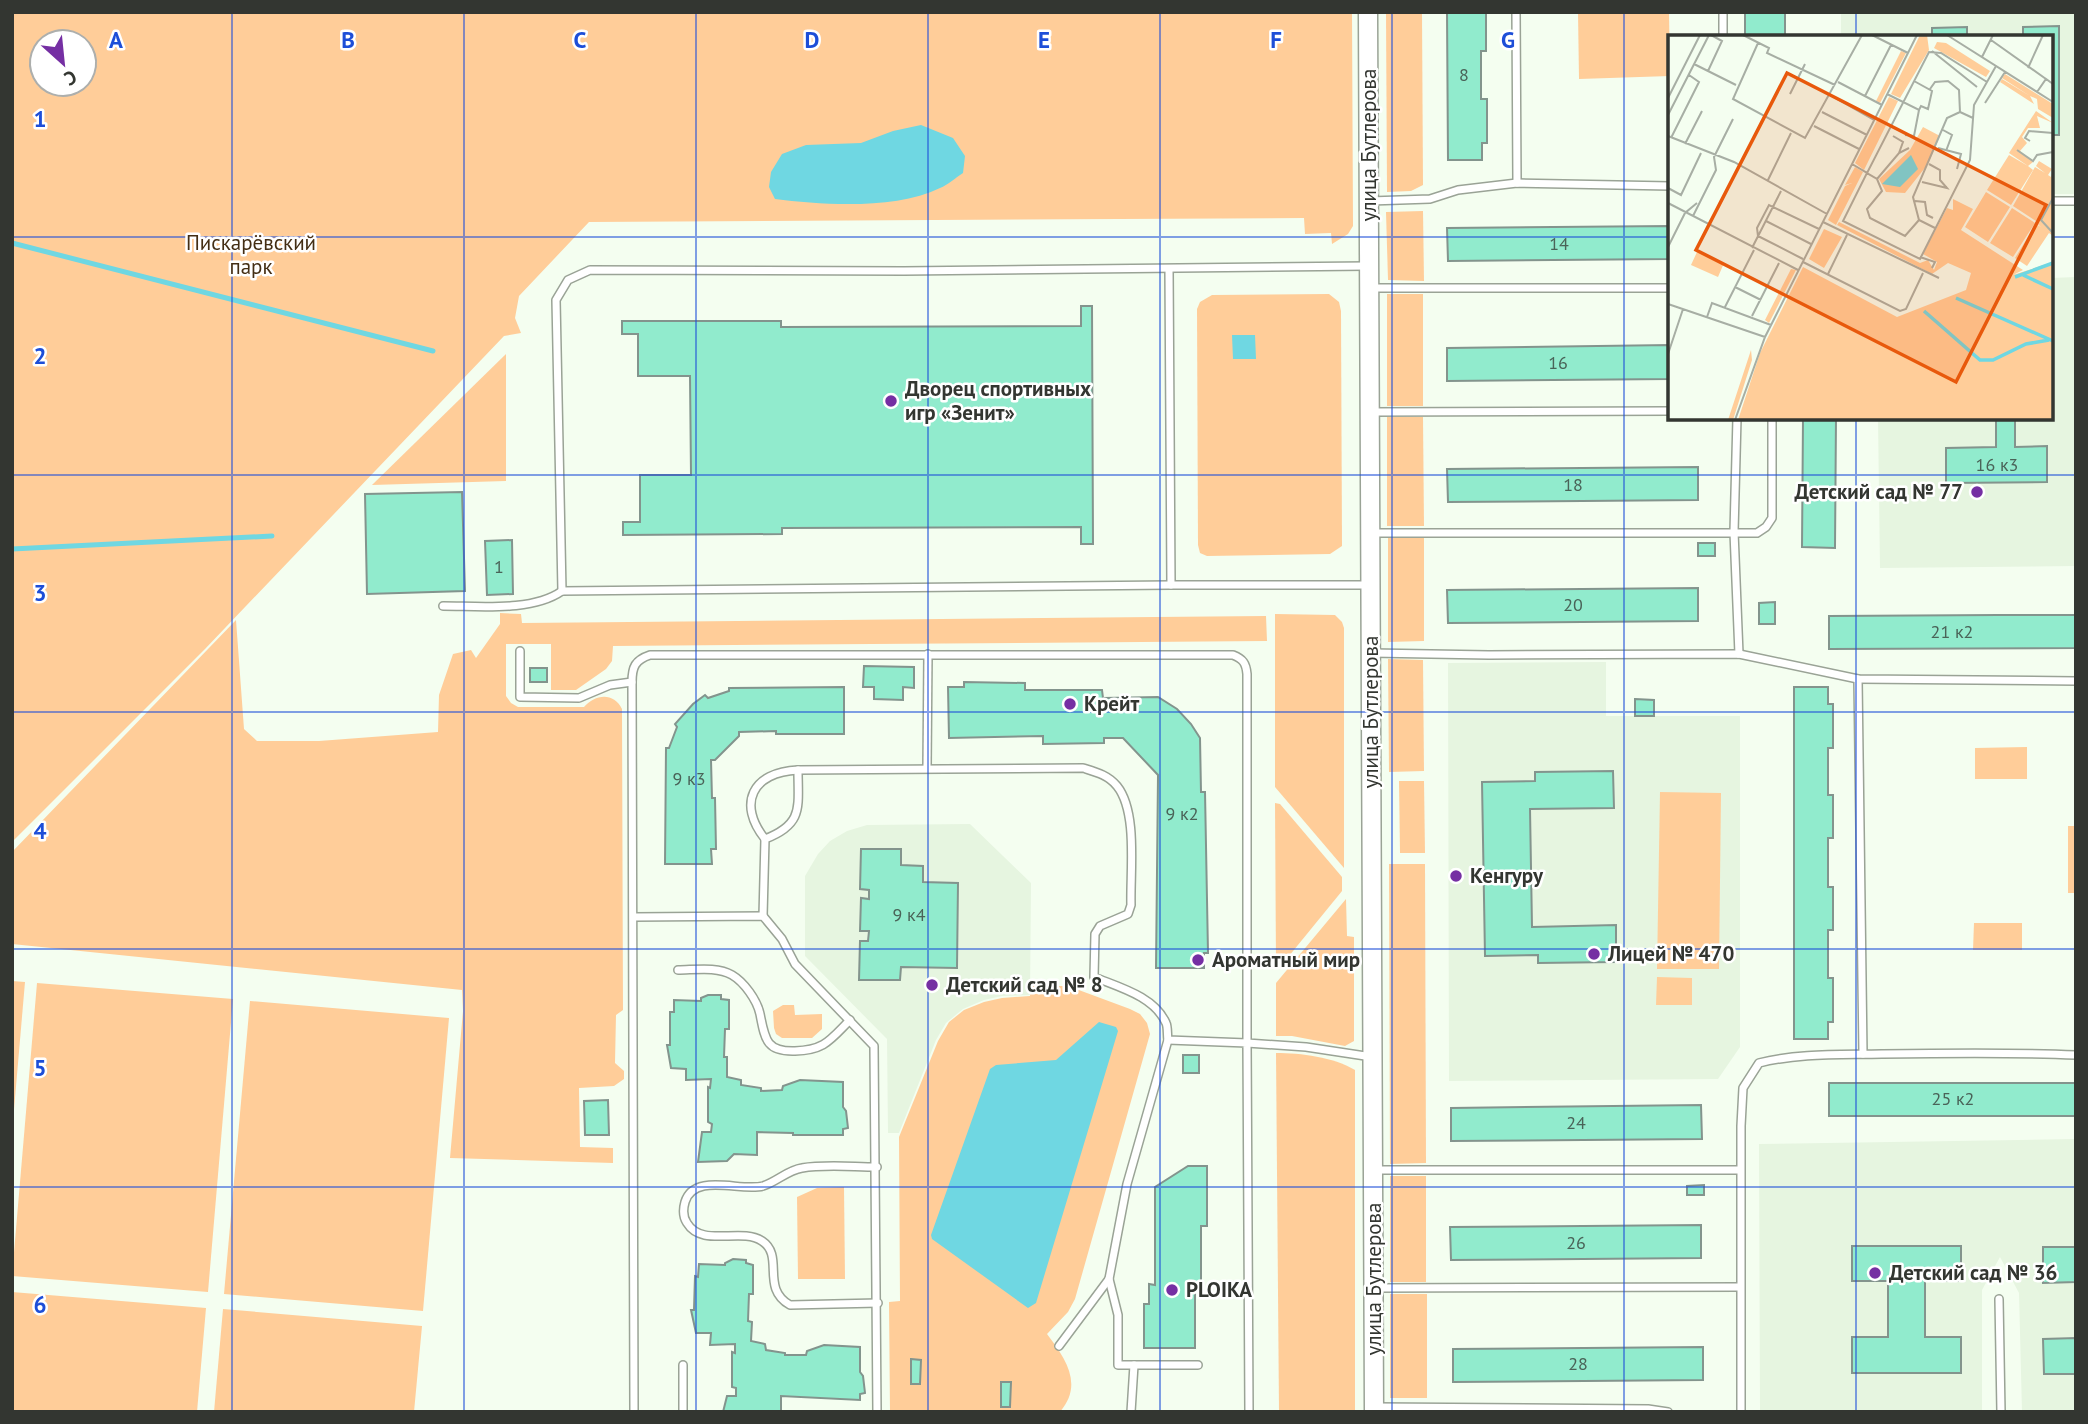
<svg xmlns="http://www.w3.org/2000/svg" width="2088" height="1424" viewBox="0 0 2088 1424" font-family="'PT Sans',sans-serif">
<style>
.built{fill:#e6f5e0}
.green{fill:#ffcd99;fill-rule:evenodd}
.water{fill:#6fd7e2}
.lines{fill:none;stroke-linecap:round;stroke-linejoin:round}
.stream{stroke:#6fd7e2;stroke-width:5}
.building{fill:#91ebcd;stroke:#83948d;stroke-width:2}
.service-casing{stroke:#9aa396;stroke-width:10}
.tertiary-casing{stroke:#9aa396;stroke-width:21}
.service{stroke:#fff;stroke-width:7}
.tertiary{stroke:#fff;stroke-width:18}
.grid{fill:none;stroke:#1d4ed8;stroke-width:2;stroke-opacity:0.55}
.poi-dot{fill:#752fa3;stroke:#fff;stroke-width:2.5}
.labels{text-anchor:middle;stroke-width:5;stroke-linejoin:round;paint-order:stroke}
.number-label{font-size:18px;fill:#4a6358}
.street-label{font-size:21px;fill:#333631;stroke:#fff}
.park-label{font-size:21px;fill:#442e14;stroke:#fff}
.poi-label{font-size:21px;font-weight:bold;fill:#333631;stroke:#fff;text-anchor:start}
.inset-river{fill:none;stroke:#6fd7e2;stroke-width:3.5}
.inset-road{fill:none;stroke:#a7aea4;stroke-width:2}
.view{fill:#e8590c;fill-opacity:0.15;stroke:#e8590c;stroke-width:3.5}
.inset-edge{fill:none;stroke:#333631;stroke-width:3.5}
.grid-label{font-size:23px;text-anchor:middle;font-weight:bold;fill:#1d4ed8;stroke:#fff;stroke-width:5;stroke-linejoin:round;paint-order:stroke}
</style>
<rect width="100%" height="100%" fill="#f4fef0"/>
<g class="built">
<polygon points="1841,12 2076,12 2076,194 2051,194 2051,37 1841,37"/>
<polygon points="2076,277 2076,566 1880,568 1878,418 2051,418 2051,278"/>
<polygon points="1606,662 1606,716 1740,716 1740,1047 1718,1079 1449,1081 1448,663"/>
<polygon points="970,824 1031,883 1030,995 1002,996 984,1000 963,1009 946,1023 936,1040 899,1133 888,1133 887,1039 805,956 805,876 818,854 830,841 847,831 867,825"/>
<polygon points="2076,1139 2076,1412 2022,1412 2019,1293 2000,1257 1982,1290 1982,1412 1760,1412 1759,1144"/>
</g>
<g class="green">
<path d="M12 12H1352L1353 226 1348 234 1332 244 1331 233 1305 234 1304 218 589 222 519 296 515 318 521 333 504 336 205 649 12 842ZM42 42H84V84H42Z"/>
<polygon points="1386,12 1422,12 1423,185 1411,191 1387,192"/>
<polygon points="1578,12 1669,12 1670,76 1579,79"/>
<polygon points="1423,211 1424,281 1388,280 1386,212"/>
<polygon points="1329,294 1339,302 1341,311 1342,546 1330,554 1207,556 1200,553 1198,545 1197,309 1200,302 1212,295"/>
<rect x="1387" y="294" width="36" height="112"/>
<polygon points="506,354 506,481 372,485"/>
<polygon points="1387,417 1423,417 1424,526 1387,526"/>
<polygon points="1388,538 1424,538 1424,641 1388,642"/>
<path d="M500 613 521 614 522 623 1266 616 1267 641 613 646 612 661 606 669 576 690H551V644H506V696L511 703 518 707H584C595 694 614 692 622 709L623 1010 616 1015 615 1063 624 1071V1079L614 1086 579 1088 580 1147 613 1148V1163L450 1158 463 1011 462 990 12 944V852L236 620 244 729 257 741H319L438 732 439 695 453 654 471 650 476 658 500 624Z"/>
<polygon points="1275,614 1335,615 1342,622 1344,628 1344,868 1275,787"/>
<polygon points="1388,659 1423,660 1424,771 1389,772"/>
<polygon points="2027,747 2027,779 1975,779 1975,748"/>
<polygon points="1399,781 1424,781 1425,853 1400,853"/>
<polygon points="1660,792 1721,793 1719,969 1657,969"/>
<polygon points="1275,803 1280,804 1342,877 1342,891 1280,967 1276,967"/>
<rect x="2068" y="826" width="8" height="67"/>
<polygon points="1425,864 1426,1163 1390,1164 1389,864"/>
<polygon points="1346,899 1347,936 1354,937 1354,1041 1345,1046 1292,1036 1276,1036 1276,983"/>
<polygon points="1974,923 2022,923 2022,950 1973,950"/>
<polygon points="1657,977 1692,978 1692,1005 1656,1005"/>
<polygon points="12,981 25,982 12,1133"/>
<polygon points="37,983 233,999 208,1292 12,1276"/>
<path d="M1031 986H1068L1130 1009 1140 1014 1147 1023 1150 1034 1075 1299 1068 1312 1047 1334C1065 1358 1084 1384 1060 1412H890L889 1302 900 1301 899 1137 938 1041 949 1022 964 1010 984 1002 1002 998 1030 996Z"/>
<polygon points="250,1001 449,1018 423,1311 224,1294"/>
<polygon points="783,1005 794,1005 795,1015 822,1014 822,1029 812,1038 782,1038 776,1034 774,1028 773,1011"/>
<path d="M1276 1053C1301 1053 1333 1057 1355 1070V1412H1279Z"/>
<rect x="1390" y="1176" width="36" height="106"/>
<polygon points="844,1187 845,1279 798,1279 797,1197 817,1188"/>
<polygon points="12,1292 206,1308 197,1412 12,1412"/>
<rect x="1390" y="1294" width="37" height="104"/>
<polygon points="223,1309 422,1326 414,1412 214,1412"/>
</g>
<g class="water">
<path d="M921 125 953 138 965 156 963 173C955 178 948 185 940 188 895 210 823 205 775 199L769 187 771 172 782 154 806 145 861 143 893 131Z"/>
<polygon points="1232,335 1255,335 1256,359 1233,359"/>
<polygon points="1099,1022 1116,1027 1118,1031 1036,1303 1028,1308 932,1239 931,1235 990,1069 996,1065 1056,1060"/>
</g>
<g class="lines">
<g class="stream">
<polyline points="12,243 433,351"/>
<polyline points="12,549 272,536"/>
</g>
</g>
<g class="building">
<polygon points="1447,12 1486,12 1486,51 1481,51 1481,99 1487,99 1487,143 1482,143 1482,160 1448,160"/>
<rect x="1745" y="12" width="40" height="25"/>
<polygon points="2059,26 2059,135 2051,135 2051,37 2023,37 2023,27"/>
<polygon points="1967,27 1967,37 1932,37 1932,28"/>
<polygon points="1670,226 1670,259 1448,261 1447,228"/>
<polygon points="1081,306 1092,306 1093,544 1081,544 1081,527 782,528 782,534 623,535 623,522 640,522 640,475 691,475 690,376 638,376 638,334 622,334 622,321 781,321 781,327 1081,326"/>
<polygon points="1670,345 1670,379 1447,381 1447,348"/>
<polygon points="1803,418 1836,418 1835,548 1802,547"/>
<polygon points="1996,418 2015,418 2015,447 2047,446 2047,482 1946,483 1946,448 1996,447"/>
<polygon points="1698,467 1698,500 1448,502 1447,469"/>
<polygon points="462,492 465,591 367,594 365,494"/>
<polygon points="512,540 513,594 487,595 485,541"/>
<rect x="1698" y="543" width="17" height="13"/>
<polygon points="1698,588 1698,621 1448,623 1447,590"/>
<polygon points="1775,602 1775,624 1759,624 1759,603"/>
<polygon points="1998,615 2076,615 2076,648 1829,649 1829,616"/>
<polygon points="864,666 914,667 914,688 903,687 903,700 874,699 874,687 863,687"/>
<rect x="530" y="668" width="17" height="14"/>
<polygon points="964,682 1025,683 1025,690 1102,690 1103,698 1158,697 1177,709 1191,724 1200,738 1201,792 1205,792 1208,953 1204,953 1204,968 1156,968 1158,775 1123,738 1104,738 1104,743 1043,744 1043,736 949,738 948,687 964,687"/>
<polygon points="844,687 844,734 776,734 776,731 739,732 739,736 715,760 711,760 712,798 715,798 716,849 711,849 712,864 665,864 666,748 669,748 677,727 675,724 693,704 705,695 708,698 729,691 729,688"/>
<polygon points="1794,687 1828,687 1828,704 1833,704 1833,748 1828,748 1828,795 1833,795 1833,838 1828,838 1828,887 1833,887 1833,930 1828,930 1828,978 1833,978 1833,1022 1828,1022 1828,1039 1794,1039"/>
<polygon points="1635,699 1654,700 1654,716 1635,716"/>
<polygon points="1613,771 1614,808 1530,809 1532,927 1616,925 1616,962 1538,963 1538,955 1485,956 1482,782 1535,781 1535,772"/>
<polygon points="861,849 901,849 901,865 923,866 923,882 958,883 957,968 901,967 900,980 859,980 860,941 868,941 869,931 860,931 861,898 869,899 869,890 860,889"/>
<polygon points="708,995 721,995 721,999 729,1000 729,1029 725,1029 724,1057 727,1057 727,1077 741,1080 741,1085 761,1088 761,1091 782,1090 783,1086 800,1080 843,1082 843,1107 846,1111 848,1128 843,1129 843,1135 793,1135 793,1133 757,1132 757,1155 734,1154 727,1161 698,1162 702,1132 711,1132 712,1124 708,1122 708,1087 710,1088 711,1079 686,1080 686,1069 671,1068 667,1045 670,1045 670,1012 674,1012 674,1000 701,1001 701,998"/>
<rect x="1183" y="1055" width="16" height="18"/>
<rect x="1829" y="1083" width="247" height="33"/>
<polygon points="608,1100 609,1135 585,1135 584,1101"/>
<polygon points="1701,1105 1702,1139 1451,1141 1451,1108"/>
<polygon points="1188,1166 1207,1166 1207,1226 1201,1226 1201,1285 1195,1285 1195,1348 1144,1348 1144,1304 1149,1304 1149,1284 1155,1285 1155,1187"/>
<polygon points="1704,1185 1704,1195 1687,1195 1687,1186"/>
<polygon points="1701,1225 1701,1258 1451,1260 1450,1227"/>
<polygon points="1852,1246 1961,1246 1961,1281 1925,1281 1925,1337 1961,1337 1961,1373 1852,1373 1852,1337 1888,1337 1888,1281 1852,1281"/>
<polygon points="2043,1247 2076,1247 2076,1282 2043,1283"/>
<polygon points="733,1259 746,1260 746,1263 753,1265 753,1294 749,1294 748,1321 752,1322 751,1341 765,1344 766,1350 785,1353 785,1355 806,1355 807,1351 824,1345 860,1347 860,1372 863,1376 865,1393 860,1394 860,1400 781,1396 781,1412 723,1412 727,1396 736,1396 736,1388 732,1387 732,1352 735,1353 735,1344 710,1345 711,1333 696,1333 691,1310 694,1310 695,1276 698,1277 699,1264 725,1265 725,1263"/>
<polygon points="2076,1338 2076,1374 2044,1374 2043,1339"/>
<polygon points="1703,1347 1703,1380 1453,1382 1453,1349"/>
<polygon points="911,1359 921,1360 920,1384 911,1384"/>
<polygon points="1001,1382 1011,1382 1010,1407 1001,1407"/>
</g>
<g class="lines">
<defs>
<g id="service">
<polyline points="1516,12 1517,183"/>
<polyline points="1723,12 1723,37"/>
<polyline points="1370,201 1430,199 1458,190 1517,183 1670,186"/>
<polyline points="2051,201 2076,201"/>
<polyline points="1169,269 1171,585"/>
<polyline points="1370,288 1670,288"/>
<polyline points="1371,412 1670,411"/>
<polyline points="1737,418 1734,532 1739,654"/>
<polyline points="1372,533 1757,533 1766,527 1772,518 1772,418"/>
<polyline points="562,591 556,300 568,280 590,270 904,271 1367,266"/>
<path d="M443 606C479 606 532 612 562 591L1171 585H1370"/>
<polyline points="520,651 520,697 579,698 610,685 632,682"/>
<polyline points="1372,653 1489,655 1739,654 1858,679 2076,681"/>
<polyline points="1858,679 1863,1054"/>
<polyline points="927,768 928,654"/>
<path d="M765 839C737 804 752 772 798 770"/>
<path d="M763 916 765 839C804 824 798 807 798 770L1083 768C1096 772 1108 775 1117 786 1138 812 1130 872 1131 905L1128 914 1100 926 1095 934 1094 977C1118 987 1154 996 1166 1023 1168 1027 1167 1035 1168 1040L1247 1043 1249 1412"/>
<polyline points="634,917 763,916 782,939 795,964 874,1046 877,1412"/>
<path d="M678 970C694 970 717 966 732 975 744 982 757 1000 760 1014 765 1039 766 1052 795 1051 825 1050 830 1040 850 1020"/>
<path d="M877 1167C853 1167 825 1164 802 1168 788 1170 776 1182 763 1186 741 1192 694 1172 685 1202 683 1209 683 1217 687 1223 702 1248 741 1227 762 1241 785 1256 760 1288 790 1305L878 1303"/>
<polyline points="1374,1170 1740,1170"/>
<polyline points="1109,1279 1118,1315 1118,1365 1198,1365"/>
<polyline points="1375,1288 1740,1287"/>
<polyline points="1999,1299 2001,1412"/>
<polyline points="1059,1346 1109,1279 1127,1184 1168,1040"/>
<polyline points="1374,1407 1648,1409 1668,1412"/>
<path d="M634 1412 632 682C632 667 635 660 650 655H1233C1243 659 1246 663 1247 674V1043L1306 1047 1372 1057"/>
<polyline points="683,1412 683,1365"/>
<polyline points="1131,1412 1134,1365"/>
<path d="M1741 1412V1126L1743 1088 1759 1063C1799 1053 1840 1055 1882 1054 1947 1053 2011 1052 2076 1055"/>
</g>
<polyline id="tertiary" points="1368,12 1374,1412"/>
</defs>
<use href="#service" class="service-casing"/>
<use href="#tertiary" class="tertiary-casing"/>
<use href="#service" class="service"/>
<use href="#tertiary" class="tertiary"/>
</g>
<path class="grid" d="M232 12V1412M464 12V1412M696 12V1412M928 12V1412M1160 12V1412M1392 12V1412M1624 12V1412M1856 12V37M12 237H1670M2051 237H2076M1856 418V1412M12 475H2076M12 712H2076M12 949H2076M12 1187H2076"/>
<g class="poi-dot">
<circle cx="891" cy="401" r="7"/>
<circle cx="1977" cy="492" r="7"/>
<circle cx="1070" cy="704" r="7"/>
<circle cx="1456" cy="876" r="7"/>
<circle cx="1594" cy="954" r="7"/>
<circle cx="1198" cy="960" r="7"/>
<circle cx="932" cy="985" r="7"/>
<circle cx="1875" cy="1273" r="7"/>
<circle cx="1172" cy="1290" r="7"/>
</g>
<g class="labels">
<g class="number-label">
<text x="1464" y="81">8</text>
<text x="1559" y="250">14</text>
<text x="1558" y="369">16</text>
<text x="1997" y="471">16 к3</text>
<text x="1573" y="491">18</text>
<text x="499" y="573">1</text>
<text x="1573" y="611">20</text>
<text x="1952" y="638">21 к2</text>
<text x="689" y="785">9 к3</text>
<text x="1182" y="820">9 к2</text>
<text x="909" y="921">9 к4</text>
<text x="1953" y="1105">25 к2</text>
<text x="1576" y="1129">24</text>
<text x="1576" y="1249">26</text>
<text x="1578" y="1370">28</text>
</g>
<g class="street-label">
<text transform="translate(1369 145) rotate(-90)" y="7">улица Бутлерова</text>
<text transform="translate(1371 712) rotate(-90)" y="7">улица Бутлерова</text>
<text transform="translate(1374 1279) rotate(-90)" y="7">улица Бутлерова</text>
</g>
<g class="park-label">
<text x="251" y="250">Пискарёвский<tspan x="251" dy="24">парк</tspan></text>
</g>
<g class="poi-label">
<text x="905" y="396">Дворец спортивных<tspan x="905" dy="24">игр «Зенит»</tspan></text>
<text x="1963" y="499" text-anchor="end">Детский сад № 77</text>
<text x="1084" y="711">Крейт</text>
<text x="1470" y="883">Кенгуру</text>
<text x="1608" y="961">Лицей № 470</text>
<text x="1212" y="967">Ароматный мир</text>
<text x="946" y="992">Детский сад № 8</text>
<text x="1889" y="1280">Детский сад № 36</text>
<text x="1186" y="1297">PLOIKA</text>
</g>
</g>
<g transform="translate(1668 35)">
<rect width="385" height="385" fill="#f4fef0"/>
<path d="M252 0H259L261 15 232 63 223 59ZM269 7 278 8 322 36 318 42 266 13ZM233 16 238 18 212 68 208 66ZM337 39 385 69V83L370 74 369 64 362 61 366 69 332 47 334 44 362 61 334 43ZM221 62 230 66 196 135 187 128ZM368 76 385 88 369 81 372 93H360L354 102 359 108 352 116 365 127 360 131 365 135 343 170 319 155 341 120 360 131 341 118ZM255 92 272 101 260 129 237 158 218 157 211 144 242 115ZM371 126 384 134 380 140 383 142 385 135V201L381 198 359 231 347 223 368 189 373 192 368 188 380 169 368 186 345 171 367 132 377 138 368 131ZM187 132 195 137 168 190 160 185 177 151 184 148 177 150ZM318 157 342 172 320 207 297 192ZM285 164 305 174 293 195 355 235 345 240 385 227V385H70L92 318 135 232 229 282 298 255 303 238 280 228 264 239 169 190 171 187 252 228 260 225 266 235 269 227 255 219 279 173 285 175ZM344 173 367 188 345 222 322 208ZM156 194 174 202 156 233 141 224ZM29 217 56 228 50 242 23 230ZM123 234 128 235 101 288 97 285ZM83 315 84 325 65 385H60Z" fill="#ffcd99"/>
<path d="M243 120 250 134 232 152 214 149Z" fill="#6fd7e2"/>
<path class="inset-river" d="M355 240 385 254M347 242 385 228M288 263 385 306M256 276 312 325H325L358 309 381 305"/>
<path class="inset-road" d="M75 0 101 13 99 18 167 50M204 0 240 18M279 0 385 67M323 5 378 44M90 8 65 64 137 103 194 0M264 16 309 52M314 22 325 0M26 29 68 50M360 33 375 0M40 36 54 6 43 0M170 47 214 70M262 54 267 47 280 46 291 55 292 77 305 83M369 57 378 44 385 49M122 59 137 29M219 59 251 75 253 71 260 74 264 56 246 46M162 60 206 85M197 61 223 10M0 63 32 0M317 68 337 37M154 77 199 100M0 80 41 0M146 91 191 114M275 95 284 100 278 116M237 100 246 101 251 75M0 101 66 127 159 179M225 101 235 107 231 118M3 103 31 47 21 40M362 106 357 103 361 96 385 98M17 109 34 76M270 113 293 119 289 134M349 115 365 126 369 120 385 117M184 129 199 138 175 186 252 224 302 125 306 70 328 31M209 144 231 118 241 113M100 145 123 98M254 147 279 153 272 145V135L261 129M0 153 13 160 33 118M385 163 373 185 385 198M247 166 257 167 259 180 265 183M0 168 130 235M25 181 48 135 46 122 65 84M251 185 237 201 202 183 199 174 214 156 209 144 199 138 261 17 273 18 319 47M98 186 143 209M155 187 271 243M267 193 251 185 245 162 279 83 292 77M0 212 17 178 29 168M84 213 113 156M252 222 267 227 264 233M135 224 90 201 89 193 101 170 151 194M135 227 232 276 238 274 255 238M160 239 179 200M67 252 93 265M0 269 97 302M57 272 86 215M84 281 111 228M39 282 44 268 103 290M0 319 15 274M67 385 97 302 249 0"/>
<path class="view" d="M119 38 378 170 288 347 28 215Z"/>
<rect width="385" height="385" class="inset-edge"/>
</g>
<g class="grid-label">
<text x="116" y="48">A</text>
<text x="348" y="48">B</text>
<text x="580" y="48">C</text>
<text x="812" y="48">D</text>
<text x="1044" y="48">E</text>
<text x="1276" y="48">F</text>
<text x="1508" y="48">G</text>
<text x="40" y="127">1</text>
<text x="40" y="364">2</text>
<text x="40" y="601">3</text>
<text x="40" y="839">4</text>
<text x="40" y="1076">5</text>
<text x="40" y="1313">6</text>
</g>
<rect width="2088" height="1424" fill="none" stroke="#333631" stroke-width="28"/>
<g transform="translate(63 63) rotate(153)"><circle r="33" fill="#ffffff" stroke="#adafad" stroke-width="2"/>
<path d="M0-5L12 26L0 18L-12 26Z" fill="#752fa3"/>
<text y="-10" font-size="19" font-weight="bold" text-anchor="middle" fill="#333631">С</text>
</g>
</svg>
